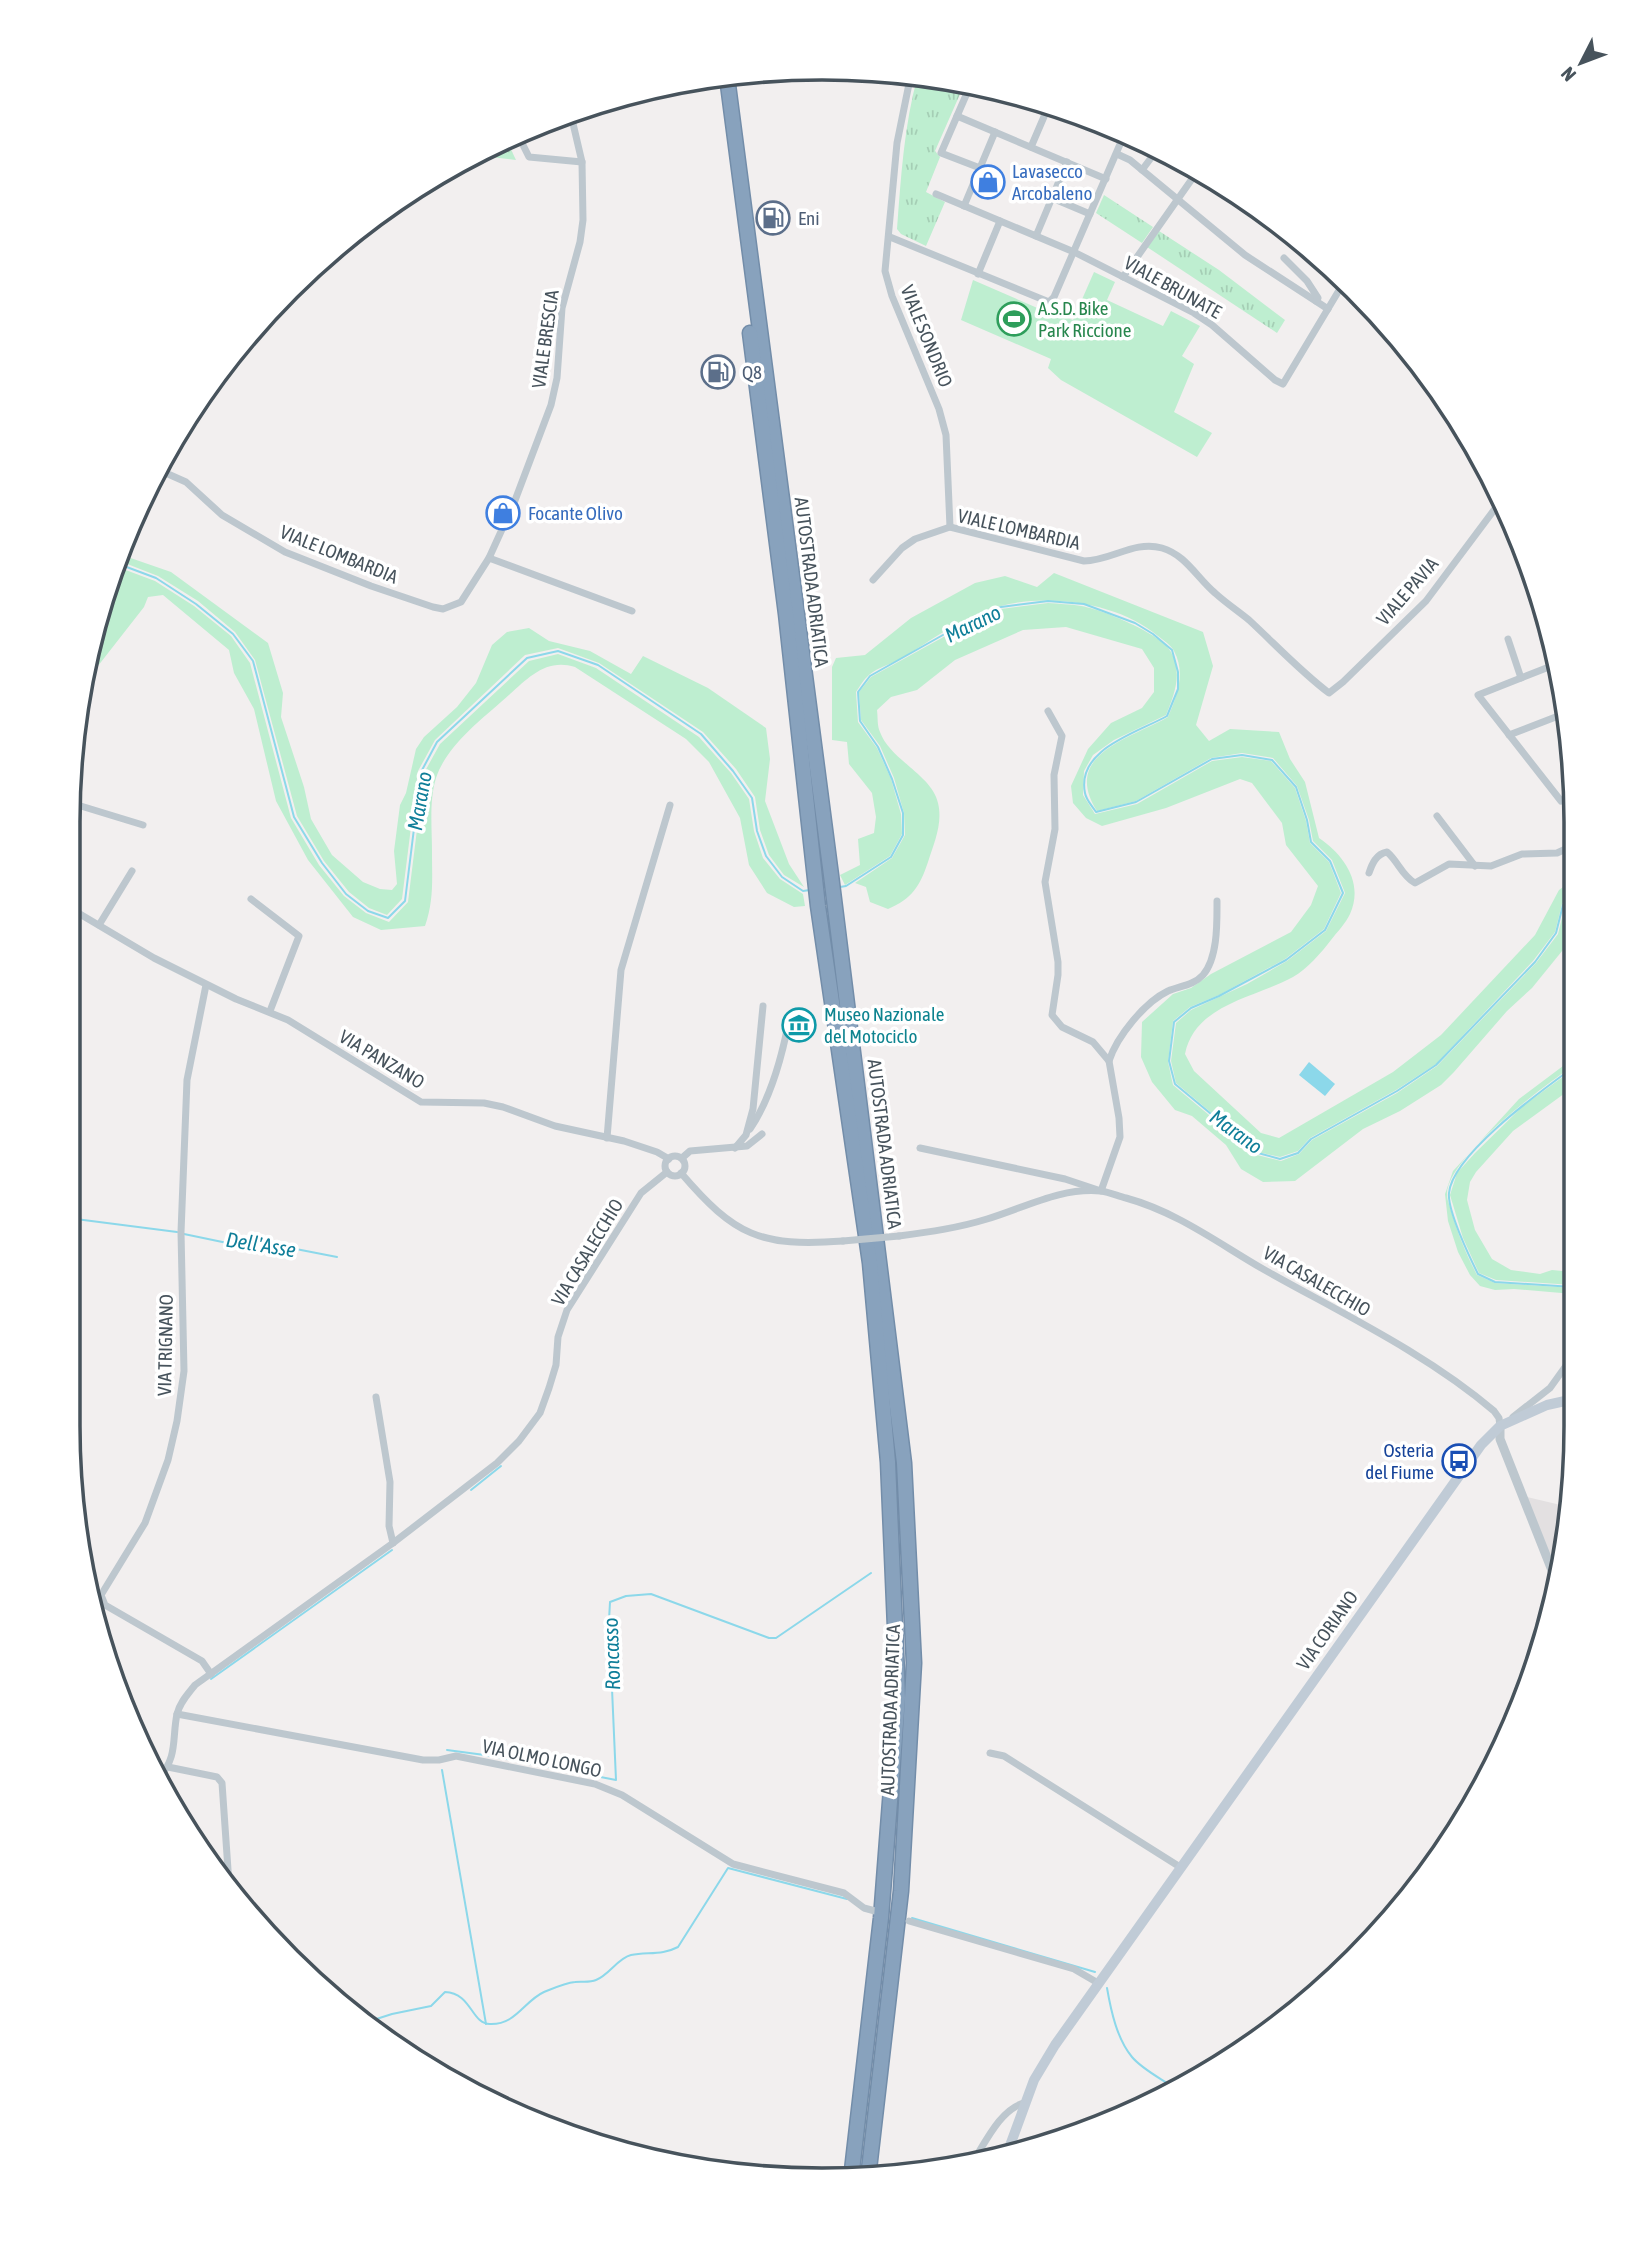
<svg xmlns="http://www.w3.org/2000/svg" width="1644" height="2249" viewBox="0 0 1644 2249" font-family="'Asap Condensed',sans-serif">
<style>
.education{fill:#e3e0e1}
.green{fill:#beeed0}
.park{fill:url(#park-tufts)}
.water{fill:#8cd8ea}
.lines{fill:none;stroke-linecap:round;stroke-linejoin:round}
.stream{stroke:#8cd8ea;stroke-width:2}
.motorway-casing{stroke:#738da9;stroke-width:17}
.minor{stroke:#bdc7ce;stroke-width:7}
.tertiary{stroke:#bdc7ce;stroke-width:9}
.secondary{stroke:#c0cbd6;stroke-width:10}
.motorway{stroke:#88a2bd;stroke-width:14}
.minor-bridge{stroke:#bdc7ce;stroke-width:7}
.labels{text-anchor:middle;stroke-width:7;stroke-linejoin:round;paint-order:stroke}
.shop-label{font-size:19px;fill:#366cbe;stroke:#fff;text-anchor:start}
.service-label{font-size:19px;fill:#4e5e75;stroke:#fff;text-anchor:start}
.street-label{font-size:19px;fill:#47535c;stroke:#fff}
.leisure-label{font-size:19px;fill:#27864d;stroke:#fff;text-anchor:start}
.culture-label{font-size:19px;fill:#0d838f;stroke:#fff;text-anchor:start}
.transit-label{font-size:19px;fill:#164399;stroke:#fff;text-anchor:end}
.water-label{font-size:21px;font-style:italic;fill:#0f7e99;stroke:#fff}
.rim{fill:none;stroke:#47535c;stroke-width:3.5}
</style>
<defs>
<pattern id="park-tufts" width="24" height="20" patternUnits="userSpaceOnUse" patternTransform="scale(1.75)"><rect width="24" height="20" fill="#beeed0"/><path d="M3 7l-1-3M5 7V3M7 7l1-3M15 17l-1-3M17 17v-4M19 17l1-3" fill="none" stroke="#a5ceb5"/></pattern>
</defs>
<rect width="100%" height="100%" fill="#f2efef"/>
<polygon class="education" points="1527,1497 1569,1507 1558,1575"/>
<g class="green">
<polygon points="1094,272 1115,282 1107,300 1163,326 1171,311 1200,326 1182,356 1194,364 1174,412 1212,433 1197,457 1061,380 1048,368 1051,359 961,320 973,280 1049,313 1055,313 1073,320"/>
<polygon points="119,554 171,572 268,643 283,693 281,717 304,787 311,819 332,855 363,882 380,889 392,890 397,884 394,851 400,805 406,793 416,749 424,737 457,707 476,683 492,645 507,632 529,628 549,641 590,651 631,674 643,656 708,688 766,728 770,759 765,801 789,864 804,887 784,875 769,855 760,830 755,797 736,769 703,732 599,663 558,648 525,655 435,740 418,771 402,899 387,915 369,908 349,892 324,861 297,816 255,660 235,632 198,601 158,576 117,560"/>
<path d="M115 566 155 581 194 606 231 636 250 663 291 818 319 865 344 896 366 913 389 922 408 902 424 773 440 744 529 661 558 654 596 668 699 737 731 773 749 799 754 831 763 858 780 879 803 894 805 906 794 907 767 893 749 865 740 818 709 762 686 739 575 667C547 658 529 677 510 694 485 717 447 744 436 778 429 801 432 828 432 852 432 880 434 900 425 926L381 930 353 917 308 860 276 801 254 709 234 673 229 650 163 595 148 597 144 607 87 680 94 627Z"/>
<path d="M1054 573 1203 632 1213 666 1196 725 1209 741 1230 729 1279 732 1290 759 1305 782 1319 838C1344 855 1364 883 1350 914 1346 923 1337 932 1331 940 1321 953 1307 969 1293 977 1255 998 1195 1004 1185 1054L1194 1071 1261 1133 1279 1138 1393 1072 1441 1035 1535 935 1559 890 1570 882V897L1562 904 1555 932 1533 961 1436 1064 1396 1090 1310 1138 1298 1151 1280 1157 1258 1152 1176 1083 1171 1061 1176 1023 1191 1010 1247 984 1287 961 1326 931 1345 893 1332 860 1313 841 1309 820 1297 786 1273 758 1242 753 1211 758 1136 801 1097 811C1061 754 1130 739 1168 717 1177 696 1186 673 1174 651 1171 645 1163 640 1158 636 1119 603 1050 593 1001 606 966 615 933 639 902 658 892 664 878 667 869 675 864 679 860 686 856 692L858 722 877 748 891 779 901 814 902 834 890 856 845 885 840 875 860 865 858 839 874 833 876 817 872 793 849 764 847 742 832 740V667L836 658 865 655 911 618 975 583 1005 576 1037 587Z"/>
<path d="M1048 603C1059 604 1070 604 1081 606 1101 609 1162 634 1171 652 1183 674 1174 695 1166 715L1114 740 1093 755 1084 771 1083 795 1095 814 1137 804 1212 761 1242 757 1271 761 1295 788 1306 821 1310 843 1329 862 1341 893 1324 929 1285 959 1219 995 1190 1007 1173 1021 1168 1062 1173 1085 1257 1155 1281 1161 1299 1154 1312 1140 1397 1093 1437 1066 1536 963 1558 934 1565 906 1570 901 1571 940 1532 988 1507 1011 1454 1072 1441 1085 1400 1111 1363 1129 1295 1181 1263 1182 1241 1169 1226 1145 1192 1116 1175 1110 1152 1082 1141 1057 1142 1022 1173 994 1191 988 1211 974 1291 932 1311 905 1318 886 1286 845 1282 823 1252 783 1240 779 1166 808 1102 826 1086 818 1073 803 1071 786 1088 749 1111 723 1142 708 1154 692V668L1142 649 1066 627 1023 630 955 660 917 690 891 697 877 710C878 717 877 726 880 732 890 760 932 775 938 803 943 823 934 843 928 862 920 886 912 899 888 909L870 902 866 887 855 883 892 858 905 835 904 813 894 778 880 746 861 720 859 692 871 677 967 624 1001 609Z"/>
<path d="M1571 1060V1067C1542 1088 1446 1158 1447 1195 1447 1200 1450 1206 1451 1211 1458 1234 1466 1254 1477 1275L1495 1283 1573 1288V1294L1514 1289 1495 1290 1480 1286 1470 1275 1458 1252 1448 1221 1445 1194 1453 1171 1519 1099Z"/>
<polygon points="1571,1071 1572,1088 1513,1131 1476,1172 1470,1182 1467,1200 1475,1230 1492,1259 1511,1270 1540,1274 1552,1270 1573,1272 1573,1285 1496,1280 1479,1273 1463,1238 1450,1195 1457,1173 1475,1153 1523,1106"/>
</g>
<g class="park">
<path d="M918 75 964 85 935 151 940 157 926 192 945 202 926 246 901 234 897 229C901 177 904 125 918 75Z"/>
<polygon points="506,139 516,160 473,155 488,146"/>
<polygon points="1104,195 1153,227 1142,243 1096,213"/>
<polygon points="1159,231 1219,270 1285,320 1277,333 1147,247"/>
</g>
<polygon class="water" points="1309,1062 1335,1084 1325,1096 1299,1075"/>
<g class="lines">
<g class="stream">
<polyline points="116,563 156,578 196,604 233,634 253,661 294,817 322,863 346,894 368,911 388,918 405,901 421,772 437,742 527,658 558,651 598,665 701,734 733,771 752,798 757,831 766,856 782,877 803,891 810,890"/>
<path d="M840 887 846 886 891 857 903 835V813L892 779 878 747 860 721 858 692 870 676 966 622 1001 607 1048 601 1084 604 1135 623 1153 634 1172 650 1178 672V689L1167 716C1137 733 1076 749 1085 793 1086 800 1093 807 1096 812L1136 802 1212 759 1242 755 1272 760 1296 787 1307 820 1311 842 1330 861 1343 893 1325 930 1286 960 1219 996 1191 1008 1174 1022 1169 1061 1175 1084 1258 1153 1280 1159 1298 1153 1311 1139 1397 1091 1436 1065 1535 962 1556 933 1563 905 1570 899"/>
<path d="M1571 1069C1541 1091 1452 1155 1449 1193 1447 1210 1470 1258 1478 1274L1495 1282 1573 1287"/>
<polyline points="68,1218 177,1232"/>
<polyline points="184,1234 232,1244 241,1241 265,1243 337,1257"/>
<polyline points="471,1490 501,1466"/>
<polyline points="211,1679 392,1550"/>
<polyline points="447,1750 492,1756 616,1780 609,1620 610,1602 626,1596 651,1594 769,1638 776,1638 871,1573"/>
<polyline points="442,1770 486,2024"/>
<polyline points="912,1918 1095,1972"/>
<path d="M1107 1988C1111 2011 1117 2039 1132 2057 1142 2069 1160 2078 1173 2087"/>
<path d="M367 2022 392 2014 431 2006 445 1992C472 1993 471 2024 490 2024 516 2025 524 2001 544 1992 554 1988 565 1983 575 1982 582 1981 589 1983 596 1980 609 1975 618 1958 631 1955 648 1952 663 1955 678 1947L728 1868 847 1899"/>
</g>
<defs>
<g id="motorway">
<polyline points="727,77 831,875 904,1463 914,1663 901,1891 868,2178"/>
<polyline points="750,333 786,614 818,906 870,1263 888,1462 898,1698 881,1918 851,2179"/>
</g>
</defs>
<use href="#motorway" class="motorway-casing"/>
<g class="minor">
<polyline points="911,74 897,143 885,271 892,296 939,409 946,435 950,527"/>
<polyline points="970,86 941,153 980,168"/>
<polyline points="957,116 1106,179"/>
<polyline points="518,135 529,157 582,162"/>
<polyline points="1031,147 1049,105"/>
<polyline points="1117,154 1130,160 1245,255 1328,309"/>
<polyline points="1142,170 1157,150"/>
<polyline points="936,194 1074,252 1194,313 1212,325 1275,380 1283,384 1344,282"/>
<polyline points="1052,198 1090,214"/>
<polyline points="964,206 995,132"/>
<polyline points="1036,236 1067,162"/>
<polyline points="890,237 1049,302 1054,297 1124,135"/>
<polyline points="1284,258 1307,281 1318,298 1316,301"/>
<polyline points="978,274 1000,221"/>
<polyline points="1123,277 1199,169"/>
<polyline points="159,470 186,482 222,515 285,552 371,586 433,607 443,609 461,602 489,558 514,503 551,405 557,378 562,308 580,242 583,220 582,162 571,115"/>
<polyline points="489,558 632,611"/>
<path d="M873 580 902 548 915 539 950 527 1084 561C1111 561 1134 540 1162 548 1186 555 1197 578 1215 593 1226 603 1238 611 1249 620 1275 644 1300 671 1329 693L1343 682 1426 601 1500 502"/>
<polyline points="1508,639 1521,678"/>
<polyline points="1554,665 1478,695 1561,801"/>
<polyline points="1509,735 1566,713"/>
<polyline points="71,803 143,825"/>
<polyline points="1437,816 1475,866"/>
<path d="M1369 873C1372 864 1376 854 1387 852 1398 861 1402 876 1415 883L1449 864 1491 866 1522 854 1557 853 1570 847"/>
<polyline points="251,899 299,936 270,1011"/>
<polyline points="68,907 154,958 236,999 288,1020 421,1102 484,1103 503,1107 555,1126 624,1141 657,1152 669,1159"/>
<polyline points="99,925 132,871"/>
<polyline points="206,985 187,1080 181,1232 184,1371 177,1421 168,1460 145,1523 101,1595 105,1605 202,1661 211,1674"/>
<path d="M1109 1061C1117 1036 1145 1002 1168 991 1180 986 1194 985 1203 975 1218 958 1217 922 1217 901"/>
<path d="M750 1129C771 1098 782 1057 789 1020"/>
<polyline points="607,1138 621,970 670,805"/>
<polyline points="735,1148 746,1135 753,1109 763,1006"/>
<polyline points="920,1148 1065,1179 1101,1191 1120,1137 1119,1118 1109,1061 1093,1042 1062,1027 1052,1015 1058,975 1058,962 1045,882 1055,829 1054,775 1062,736 1048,711"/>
<circle cx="675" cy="1166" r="10"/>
<polyline points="682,1158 690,1151 747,1146 762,1134"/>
<path d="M681 1173C735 1236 760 1247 843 1241"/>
<path d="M899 1236C929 1232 958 1228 987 1219 1024 1208 1061 1187 1101 1191 1109 1192 1118 1196 1126 1198 1177 1212 1218 1243 1263 1269 1341 1313 1426 1353 1494 1411L1499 1418 1500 1426"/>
<polyline points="376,1397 390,1482 389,1526 393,1543"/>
<polyline points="1513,1417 1550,1388 1573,1356"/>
<polyline points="177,1714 423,1760 439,1760 456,1756 595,1784 622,1795 733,1864 844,1893 864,1908 875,1911"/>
<polyline points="990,1753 1004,1756 1180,1867"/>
<polyline points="168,1767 217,1777 222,1783 229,1884"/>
<path d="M159 1777C178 1758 172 1737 177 1714 180 1702 188 1694 195 1685L393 1543 497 1463 519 1441 540 1413 549 1388 556 1365 558 1337 567 1310 641 1193 667 1172"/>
<polyline points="909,1921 1074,1969 1098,1983"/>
<path d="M974 2160C986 2141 1001 2109 1024 2103"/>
</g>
<polyline class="tertiary" points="1500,1426 1500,1439 1557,1583"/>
<polyline class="secondary" points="1008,2151 1034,2080 1055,2045 1481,1445 1500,1426 1547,1405 1574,1399"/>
<use href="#motorway" class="motorway"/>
<polyline class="minor-bridge" points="843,1241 899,1236"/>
</g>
<defs>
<symbol id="shop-ring" viewBox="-11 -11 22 22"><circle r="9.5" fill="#fff" stroke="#3f7fe0" stroke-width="1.5"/><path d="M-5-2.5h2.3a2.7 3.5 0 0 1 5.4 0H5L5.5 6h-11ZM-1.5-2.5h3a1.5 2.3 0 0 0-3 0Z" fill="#3f7fe0"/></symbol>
<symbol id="fuel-ring" viewBox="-11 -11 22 22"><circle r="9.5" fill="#fff" stroke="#5c6f8a" stroke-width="1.5"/><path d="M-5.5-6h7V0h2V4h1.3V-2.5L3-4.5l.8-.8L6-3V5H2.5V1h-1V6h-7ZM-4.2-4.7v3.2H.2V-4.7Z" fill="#5c6f8a"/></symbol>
<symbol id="stadium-ring" viewBox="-11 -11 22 22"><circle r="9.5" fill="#fff" stroke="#2e9e5b" stroke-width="1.5"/><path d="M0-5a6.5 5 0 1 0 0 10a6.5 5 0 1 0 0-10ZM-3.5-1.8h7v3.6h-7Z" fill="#2e9e5b"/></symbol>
<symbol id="museum-ring" viewBox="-11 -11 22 22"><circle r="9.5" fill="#fff" stroke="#0f9aa8" stroke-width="1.5"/><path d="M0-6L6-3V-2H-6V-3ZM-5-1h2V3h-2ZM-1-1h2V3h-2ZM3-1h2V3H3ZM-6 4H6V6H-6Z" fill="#0f9aa8"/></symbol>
<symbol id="bus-ring" viewBox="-11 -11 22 22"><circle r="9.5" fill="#fff" stroke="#1a4fb4" stroke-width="1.5"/><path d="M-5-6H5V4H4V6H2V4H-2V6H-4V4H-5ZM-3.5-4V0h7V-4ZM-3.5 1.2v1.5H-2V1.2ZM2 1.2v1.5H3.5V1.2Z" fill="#1a4fb4"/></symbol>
</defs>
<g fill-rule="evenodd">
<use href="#shop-ring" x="969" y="163" width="38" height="38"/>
<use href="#fuel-ring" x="754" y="199" width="38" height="38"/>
<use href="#stadium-ring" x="995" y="300" width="38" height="38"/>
<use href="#fuel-ring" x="699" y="353" width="38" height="38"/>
<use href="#shop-ring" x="484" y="494" width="38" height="38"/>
<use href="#museum-ring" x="780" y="1006" width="38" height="38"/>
<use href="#bus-ring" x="1440" y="1442" width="38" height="38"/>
</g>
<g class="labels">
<g class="shop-label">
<text x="1012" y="178">Lavasecco<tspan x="1012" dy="22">Arcobaleno</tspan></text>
<text x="528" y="520">Focante Olivo</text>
</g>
<g class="service-label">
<text x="798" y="225">Eni</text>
<text x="742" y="379">Q8</text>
</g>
<g class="street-label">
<text transform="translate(1173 287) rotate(29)" y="7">VIALE BRUNATE</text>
<text transform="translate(927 336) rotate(68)" y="7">VIALE SONDRIO</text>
<text transform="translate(545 339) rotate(-82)" y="7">VIALE BRESCIA</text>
<text transform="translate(1019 529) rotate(13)" y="7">VIALE LOMBARDIA</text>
<text transform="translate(339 554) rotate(22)" y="7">VIALE LOMBARDIA</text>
<text transform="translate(812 582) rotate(83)" y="7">AUTOSTRADA ADRIATICA</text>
<text transform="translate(1407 591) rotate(-49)" y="7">VIALE PAVIA</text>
<text transform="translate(382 1059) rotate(31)" y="7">VIA PANZANO</text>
<text transform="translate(885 1144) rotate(83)" y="7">AUTOSTRADA ADRIATICA</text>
<text transform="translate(587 1252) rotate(-59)" y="7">VIA CASALECCHIO</text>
<text transform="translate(1317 1281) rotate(30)" y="7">VIA CASALECCHIO</text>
<text transform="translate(165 1345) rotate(-89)" y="7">VIA TRIGNANO</text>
<text transform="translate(1327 1630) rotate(-55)" y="7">VIA CORIANO</text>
<text transform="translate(890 1710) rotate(-88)" y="7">AUTOSTRADA ADRIATICA</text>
<text transform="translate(542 1758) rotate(12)" y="7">VIA OLMO LONGO</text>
</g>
<g class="leisure-label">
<text x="1038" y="315">A.S.D. Bike<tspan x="1038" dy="22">Park Riccione</tspan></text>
</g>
<g class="culture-label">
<text x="824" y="1021">Museo Nazionale<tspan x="824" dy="22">del Motociclo</tspan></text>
</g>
<g class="transit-label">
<text x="1434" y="1457">Osteria<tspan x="1434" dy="22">del Fiume</tspan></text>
</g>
<g class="water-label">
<text transform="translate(973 624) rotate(-26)" y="7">Marano</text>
<text transform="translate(420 801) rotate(-80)" y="7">Marano</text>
<text transform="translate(1236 1132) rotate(36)" y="7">Marano</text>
<text transform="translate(261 1245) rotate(9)" y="7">Dell'Asse</text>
<text transform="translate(612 1654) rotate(-92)" y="7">Roncasso</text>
</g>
</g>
<path d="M0 0H1644V2249H0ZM822 80H822A742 742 0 0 1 1564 822V1426A742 742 0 0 1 822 2168H822A742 742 0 0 1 80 1426V822A742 742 0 0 1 822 80Z" fill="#fff" fill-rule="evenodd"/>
<path class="rim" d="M822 80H822A742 742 0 0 1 1564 822V1426A742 742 0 0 1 822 2168H822A742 742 0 0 1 80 1426V822A742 742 0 0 1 822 80Z"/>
<g transform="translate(1581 63) rotate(228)" stroke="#ffffff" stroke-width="5" paint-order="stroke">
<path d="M0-5L12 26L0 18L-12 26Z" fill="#47535c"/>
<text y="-10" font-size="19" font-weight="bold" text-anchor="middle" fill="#47535c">N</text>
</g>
</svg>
